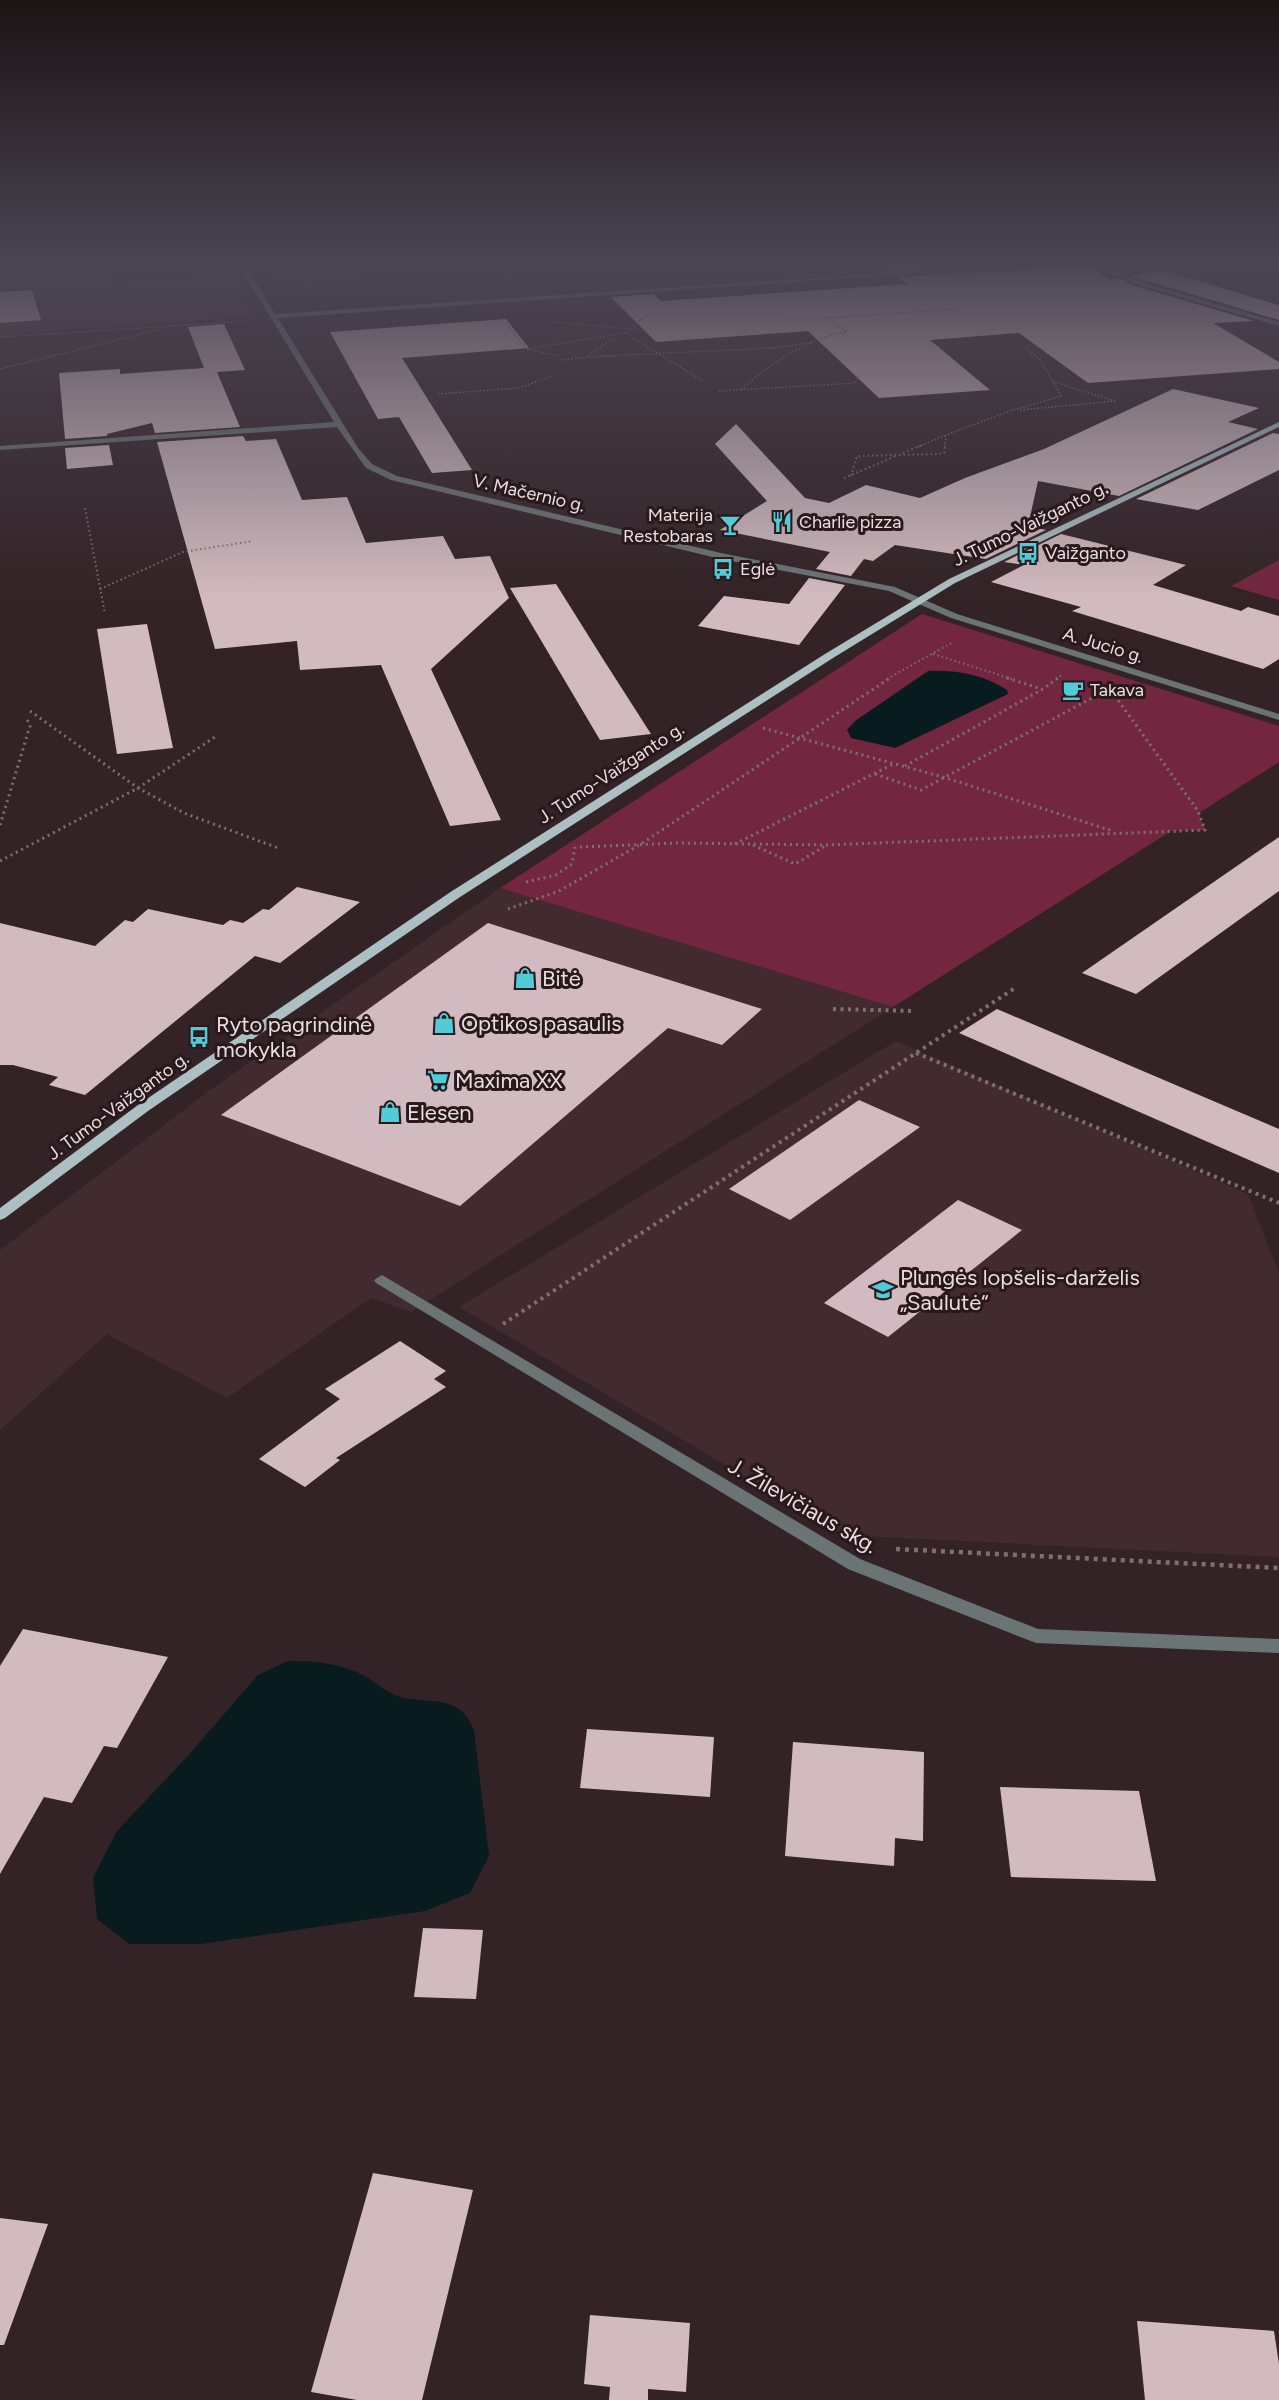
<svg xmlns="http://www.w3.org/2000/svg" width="1279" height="2400" viewBox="0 0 1279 2400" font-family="Figtree,sans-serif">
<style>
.built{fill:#412a30}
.green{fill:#73263f}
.water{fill:#081b1e}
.building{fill:#d2bbc0}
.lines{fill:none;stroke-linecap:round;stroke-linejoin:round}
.path-far4{stroke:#7e7072;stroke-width:1.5;stroke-dasharray:1.5 2;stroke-linecap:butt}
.path-far3{stroke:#7e7072;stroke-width:2;stroke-dasharray:1.5 3;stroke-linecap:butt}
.path-far2{stroke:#7e7072;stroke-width:3;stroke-dasharray:2 4;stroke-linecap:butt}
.path-far1{stroke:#7e7072;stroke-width:4;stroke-dasharray:3 4.5;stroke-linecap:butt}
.path{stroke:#7e7072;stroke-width:4.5;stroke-dasharray:4 5;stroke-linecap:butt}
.minor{fill:#6a7475;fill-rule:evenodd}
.major{fill:#acc0c3;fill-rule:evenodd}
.labels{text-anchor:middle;stroke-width:6;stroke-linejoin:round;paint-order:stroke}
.far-street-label{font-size:18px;fill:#e9dee0;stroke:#29191d}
.far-poi-label{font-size:18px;fill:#e9dee0;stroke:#29191d;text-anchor:start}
.poi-label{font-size:22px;fill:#e9dee0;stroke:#29191d;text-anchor:start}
.street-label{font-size:22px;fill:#e9dee0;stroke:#29191d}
</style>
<rect width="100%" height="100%" fill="#332326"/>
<g class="built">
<polygon points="102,272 107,286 232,277 254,316 0,335 0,279"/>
<polygon points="500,888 893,1007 411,1312 371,1298 227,1398 107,1334 0,1430 0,1250 210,1090"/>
<polygon points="896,1041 1248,1194 1279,1273 1279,1557 843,1535 459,1307"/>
</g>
<g class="green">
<path d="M316 262H445C407 267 352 271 316 262Z"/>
<polygon points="1279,560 1279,600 1231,586"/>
<polygon points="922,614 1279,726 1279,762 1199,813 1205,830 1171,831 893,1007 500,888"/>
</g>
<g class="water">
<path d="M928 671C957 670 982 674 1007 690L1008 694 895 748 851 738 847 730 855 721Z"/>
<path d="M288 1661C315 1661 340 1663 365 1676 376 1682 388 1694 400 1697 432 1705 459 1693 474 1730L489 1856 470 1893 425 1911 201 1944H129L97 1919 93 1878 117 1831 185 1759 258 1675Z"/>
</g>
<g class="building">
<polygon points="876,262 998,262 998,263 889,271"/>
<polygon points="1088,266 1110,280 1118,278 1135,286 1254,321 1213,323 1279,362 1279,369 1088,383 1019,333 930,340 990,390 879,398 808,331 656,342 611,297 654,294 661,301 908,284 898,277"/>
<polygon points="1161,270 1279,305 1279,320 1131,276"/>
<polygon points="32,290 41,320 0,323 0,292"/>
<polygon points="506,319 529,348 402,358 472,470 432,473 399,417 378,419 330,332"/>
<polygon points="224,324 245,370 217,372 240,427 155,433 152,423 107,434 107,436 65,439 59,373 120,369 120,374 204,368 188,327"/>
<polygon points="1173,389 1259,408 1228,422 1258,429 1119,496 1038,481 1028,526 1046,530 986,559 895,545 873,561 864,559 851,576 816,569 830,552 720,530 767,501 715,444 736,424 805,498 829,503 866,485 920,498 965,478 1044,449"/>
<polygon points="1273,433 1279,434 1279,470 1198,510 1136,499"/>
<polygon points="243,436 246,441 276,439 302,500 347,497 366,543 443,536 455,559 490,556 509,598 431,669 501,820 450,826 381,665 300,670 297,641 215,649 157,442"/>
<polygon points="109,445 113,465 67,469 65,448"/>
<polygon points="1061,534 1186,565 1153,585 1241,611 1248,607 1279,616 1279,659 1263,669 1072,611 1081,607 991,582 1024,565 1004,562"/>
<polygon points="809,578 845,585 799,645 698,626 724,596 789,604"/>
<polygon points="556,584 603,659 651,734 600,740 510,588"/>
<polygon points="147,624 173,748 117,754 97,629"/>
<polygon points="1279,837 1279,891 1136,994 1082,973"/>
<polygon points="297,887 360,902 280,963 255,956 85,1095 49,1085 58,1077 13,1065 0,1065 0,923 95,946 125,920 133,922 148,909 223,925 230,920 243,923 263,909 269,910"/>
<polygon points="488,923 762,1009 722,1045 668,1028 460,1206 221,1115"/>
<polygon points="997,1009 1279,1129 1279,1173 959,1033"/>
<polygon points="859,1100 920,1127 790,1220 729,1189"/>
<polygon points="958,1200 1022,1230 888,1337 824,1303"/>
<polygon points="400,1341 446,1371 434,1379 446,1387 336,1458 340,1460 305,1487 259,1459 340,1399 325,1389"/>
<polygon points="23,1629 168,1657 117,1748 104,1746 72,1803 44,1797 0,1874 0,1666"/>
<polygon points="587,1729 714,1737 710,1797 580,1788"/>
<polygon points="793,1742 924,1752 923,1841 895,1838 894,1866 785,1856"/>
<polygon points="1000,1787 1139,1791 1156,1881 1011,1877"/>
<polygon points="423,1928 483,1930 476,1999 414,1997"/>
<polygon points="373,2173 473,2190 422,2400 357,2400 311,2392"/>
<polygon points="0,2218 48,2224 4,2345 0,2345"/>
<polygon points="590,2315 690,2323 686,2392 648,2389 648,2400 609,2400 610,2387 584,2384"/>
<polygon points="1137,2321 1274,2331 1279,2364 1279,2400 1145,2400"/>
</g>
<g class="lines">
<g class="path-far4">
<polyline points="643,262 650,268"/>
<polyline points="621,263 634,262"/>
<polyline points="278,277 480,266 620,264 628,270"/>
<polyline points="281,283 321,288"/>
<polyline points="648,314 625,333 703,381"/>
<polyline points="826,318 958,309"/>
<polyline points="551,322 643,330"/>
<polyline points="506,323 527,349 558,356"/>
<polyline points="0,337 248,321"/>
<polyline points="527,349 625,333"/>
<polyline points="586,357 772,348 811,343"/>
<polyline points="561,360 586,357 614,338"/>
<polyline points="0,369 162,329"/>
<path d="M741 389C773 362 806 340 847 331L825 318 790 319"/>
<polyline points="719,391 855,383 859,376"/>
<polyline points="438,394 519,388 555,375"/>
<polyline points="1020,410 1115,401 1054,382"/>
<polyline points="918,447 946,435"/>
<polyline points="945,447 946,435 1010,411 1061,396 1041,361 1025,347"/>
</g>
<g class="path-far3">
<polyline points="903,453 922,445"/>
<polyline points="851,476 857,456 939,454 944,453 945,445"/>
<polyline points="844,478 896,456"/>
<polyline points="85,508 105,614"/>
<polyline points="100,589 183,552 253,541"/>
<polyline points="933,654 1012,679"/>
<polyline points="887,679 953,642"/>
<polyline points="1056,679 1062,675"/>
</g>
<g class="path-far2">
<polyline points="1007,678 1042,689"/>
<polyline points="30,711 138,788 184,813 278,848"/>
<polyline points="763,728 943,777 1113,831"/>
<polyline points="905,766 1043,689 1058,678"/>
<polyline points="875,774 921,790 1107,690"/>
<polyline points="0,825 30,726 27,719"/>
<polyline points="735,844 893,764"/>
<polyline points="753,845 795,864 827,845"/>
<polyline points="580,847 677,843 827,845 1205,830 1198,811 1110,689"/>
<polyline points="0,861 138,788 215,737"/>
<polyline points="526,882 556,875 572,864 575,847"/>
<polyline points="508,909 559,891 641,844 890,678"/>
</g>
<g class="path-far1">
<polyline points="833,1009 915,1011"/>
<polyline points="916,1053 1279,1203"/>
<polyline points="503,1324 1015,988"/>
</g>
<polyline class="path" points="896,1549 1279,1568"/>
<g class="minor">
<polygon points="237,262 243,262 275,314 1054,262 1051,264 278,318 358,448 372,464 397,476 721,553 895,587 957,614 1279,714 1279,720 951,618 889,591 721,559 391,480 366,468 337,427 0,450 0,446 334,422"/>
<polygon points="1089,262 1096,262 1140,282 1279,322 1279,326 1136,284"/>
<polygon points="382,1275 860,1559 1038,1629 1279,1639 1279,1653 1036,1643 848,1569 376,1283 374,1280"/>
</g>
<polygon class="major" points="1279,422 1279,427 955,583 833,658 460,897 148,1111 5,1218 0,1220 0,1208 138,1105 452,891 825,654 949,579"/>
</g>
<linearGradient id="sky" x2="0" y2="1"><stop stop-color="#1c1315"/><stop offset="0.44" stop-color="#4a4552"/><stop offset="1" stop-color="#4a4552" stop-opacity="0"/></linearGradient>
<rect width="1279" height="598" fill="url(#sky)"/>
<defs>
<symbol id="restaurant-bare" viewBox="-9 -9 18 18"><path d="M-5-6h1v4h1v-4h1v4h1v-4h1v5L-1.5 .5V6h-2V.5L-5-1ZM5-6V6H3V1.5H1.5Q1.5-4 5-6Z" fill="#52cbd8" stroke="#29191d" stroke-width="2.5" paint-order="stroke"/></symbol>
<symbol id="bar-bare" viewBox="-9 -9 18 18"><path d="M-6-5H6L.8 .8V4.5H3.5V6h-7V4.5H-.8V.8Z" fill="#52cbd8" stroke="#29191d" stroke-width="2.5" paint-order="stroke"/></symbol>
<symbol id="bus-bare" viewBox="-9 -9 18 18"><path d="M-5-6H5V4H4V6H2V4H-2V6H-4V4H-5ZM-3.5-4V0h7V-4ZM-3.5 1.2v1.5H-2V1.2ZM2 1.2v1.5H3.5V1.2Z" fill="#52cbd8" stroke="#29191d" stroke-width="2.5" paint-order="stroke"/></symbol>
<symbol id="cafe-bare" viewBox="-9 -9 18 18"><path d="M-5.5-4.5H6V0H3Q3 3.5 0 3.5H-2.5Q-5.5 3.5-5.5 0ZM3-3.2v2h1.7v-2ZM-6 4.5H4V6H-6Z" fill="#52cbd8" stroke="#29191d" stroke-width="2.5" paint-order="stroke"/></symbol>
<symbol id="shop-bare" viewBox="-9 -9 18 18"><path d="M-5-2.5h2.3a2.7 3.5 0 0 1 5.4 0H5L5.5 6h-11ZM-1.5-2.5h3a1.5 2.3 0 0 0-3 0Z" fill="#52cbd8" stroke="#29191d" stroke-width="2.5" paint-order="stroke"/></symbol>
<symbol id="supermarket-bare" viewBox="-9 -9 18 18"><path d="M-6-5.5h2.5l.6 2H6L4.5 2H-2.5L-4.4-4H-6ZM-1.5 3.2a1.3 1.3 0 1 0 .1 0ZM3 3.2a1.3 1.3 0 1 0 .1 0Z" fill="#52cbd8" stroke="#29191d" stroke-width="2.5" paint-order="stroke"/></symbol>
<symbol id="school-bare" viewBox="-9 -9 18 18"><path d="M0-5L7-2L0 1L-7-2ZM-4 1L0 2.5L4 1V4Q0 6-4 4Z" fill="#52cbd8" stroke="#29191d" stroke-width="2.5" paint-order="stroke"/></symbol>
</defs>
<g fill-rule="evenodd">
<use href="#restaurant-bare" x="767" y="507" width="30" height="30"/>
<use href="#bar-bare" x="715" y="510" width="30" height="30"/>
<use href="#bus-bare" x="1013" y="538" width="30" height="30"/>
<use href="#bus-bare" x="708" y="554" width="30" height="30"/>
<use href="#cafe-bare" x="1058" y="675" width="30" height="30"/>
<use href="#shop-bare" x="510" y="963" width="30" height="30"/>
<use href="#shop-bare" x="429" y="1008" width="30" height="30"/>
<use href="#bus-bare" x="184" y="1022" width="30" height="30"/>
<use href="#supermarket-bare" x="423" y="1065" width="30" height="30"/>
<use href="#shop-bare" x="375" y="1097" width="30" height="30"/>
<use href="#school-bare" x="868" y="1275" width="30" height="30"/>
</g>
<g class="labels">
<g class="far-street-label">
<text transform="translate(529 493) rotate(13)" y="6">V. Mačernio g.</text>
<text transform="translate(1030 524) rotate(-26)" y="6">J. Tumo-Vaižganto g.</text>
<text transform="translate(1103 645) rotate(17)" y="6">A. Jucio g.</text>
<text transform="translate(611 773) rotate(-33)" y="6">J. Tumo-Vaižganto g.</text>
<text transform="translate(118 1106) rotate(-36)" y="6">J. Tumo-Vaižganto g.</text>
</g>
<g class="far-poi-label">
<text x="713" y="521" text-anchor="end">Materija<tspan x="713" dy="21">Restobaras</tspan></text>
<text x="799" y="528">Charlie pizza</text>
<text x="1045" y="559">Vaižganto</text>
<text x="740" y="575">Eglė</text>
<text x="1090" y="696">Takava</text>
</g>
<g class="poi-label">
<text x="542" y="986">Bitė</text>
<text x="461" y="1031">Optikos pasaulis</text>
<text x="216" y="1032">Ryto pagrindinė<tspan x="216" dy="25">mokykla</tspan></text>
<text x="455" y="1088">Maxima XX</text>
<text x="407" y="1120">Elesen</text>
<text x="900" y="1285">Plungės lopšelis-darželis<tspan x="900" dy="25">„Saulutė“</tspan></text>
</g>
<g class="street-label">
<text transform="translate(803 1505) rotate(30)" y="8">J. Žilevičiaus skg.</text>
</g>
</g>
</svg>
